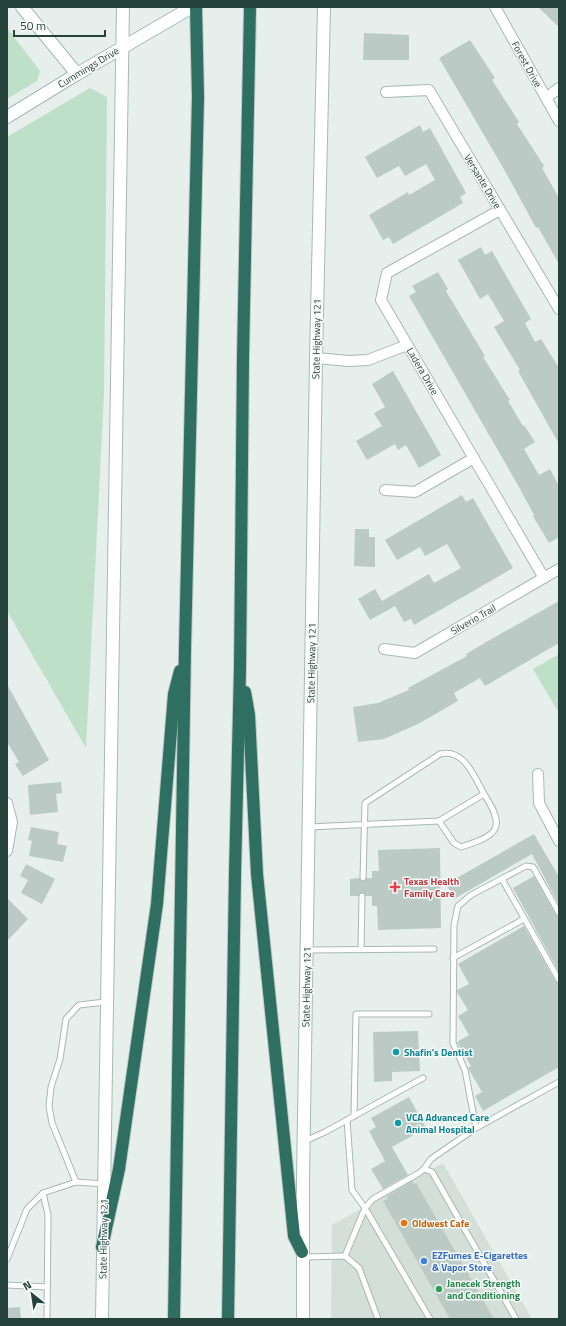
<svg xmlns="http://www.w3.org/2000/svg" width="566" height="1326" viewBox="0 0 566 1326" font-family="'Titillium Web',sans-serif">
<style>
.built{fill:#d4dfda}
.green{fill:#bfe0c8}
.building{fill:#bbcac4}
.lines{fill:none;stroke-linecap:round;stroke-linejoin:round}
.lane-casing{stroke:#a8b8b2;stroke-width:7}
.street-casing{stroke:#a8b8b2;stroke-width:12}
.secondary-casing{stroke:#a4bbb3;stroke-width:14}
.highway-casing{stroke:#c2cac8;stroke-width:14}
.lane{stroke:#fff;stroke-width:5}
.street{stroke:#fff;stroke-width:10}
.secondary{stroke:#fff;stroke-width:12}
.highway{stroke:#2f6f62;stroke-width:12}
.health-dot{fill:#e0444e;stroke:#f7fbf9;stroke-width:1.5}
.culture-dot{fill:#0f9aa8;stroke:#f7fbf9;stroke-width:1.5}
.food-dot{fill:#e8710a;stroke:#f7fbf9;stroke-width:1.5}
.shop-dot{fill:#3f7fe0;stroke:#f7fbf9;stroke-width:1.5}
.leisure-dot{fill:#2e9e5b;stroke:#f7fbf9;stroke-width:1.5}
.labels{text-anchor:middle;stroke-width:3;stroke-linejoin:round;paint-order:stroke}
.street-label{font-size:10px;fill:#24423a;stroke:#f7fbf9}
.health-label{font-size:10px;font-weight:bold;fill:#be3a42;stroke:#f7fbf9;text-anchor:start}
.culture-label{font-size:10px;font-weight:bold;fill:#0d838f;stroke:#f7fbf9;text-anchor:start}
.food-label{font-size:10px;font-weight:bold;fill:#c56008;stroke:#f7fbf9;text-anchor:start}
.shop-label{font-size:10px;font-weight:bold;fill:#366cbe;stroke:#f7fbf9;text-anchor:start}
.leisure-label{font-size:10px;font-weight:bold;fill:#27864d;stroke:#f7fbf9;text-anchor:start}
</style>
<rect width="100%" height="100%" fill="#e6efeb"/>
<polygon class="built" points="443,1163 532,1319 331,1319 332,1225"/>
<g class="green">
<polygon points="7,28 40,71 37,81 7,99"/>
<polygon points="90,88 107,97 104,394 86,748 7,611 7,137"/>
<polygon points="559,654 559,713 533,669"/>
</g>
<g class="building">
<polygon points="538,7 559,7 559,27"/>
<polygon points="364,33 409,35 409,60 363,60"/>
<polygon points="470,40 495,78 492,80 519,122 517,124 544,166 542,168 559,198 559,264 538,227 536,228 505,171 439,58"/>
<polygon points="420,125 423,132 430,128 466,193 460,197 463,203 393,244 389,237 383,240 369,215 408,192 409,195 435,180 426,164 405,176 399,166 377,178 365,157"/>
<polygon points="481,247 485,255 492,251 531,319 525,323 535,342 541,339 559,368 559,444 518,371 520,370 494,327 504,321 488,294 480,299 458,260"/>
<polygon points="438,272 448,289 446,291 485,356 483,357 510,400 508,401 523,426 524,425 535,442 524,449 539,475 550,469 559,486 559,537 549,543 533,516 534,515 519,487 409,296 416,292 412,286"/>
<polygon points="393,371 441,455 419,468 406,445 398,450 395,444 367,460 356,441 382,426 374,413 385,407 372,384"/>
<polygon points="462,495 466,502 473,498 513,568 414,625 411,619 404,622 395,606 370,620 358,599 375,589 382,601 429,574 434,583 461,568 447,544 425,556 420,547 397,560 385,540"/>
<polygon points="355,529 369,529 369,537 375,537 375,567 354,566"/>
<polygon points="559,601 559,643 485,686 480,678 454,693 458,701 418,724 384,739 358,742 353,707 378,703 409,690 408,688 467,656 466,654 488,641"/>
<polygon points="7,684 49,760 23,776 15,764 19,762 7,742"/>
<polygon points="61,782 62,793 56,794 58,812 30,815 28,785"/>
<polygon points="31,827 59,832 57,844 67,846 63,862 29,856 32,841 28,840"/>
<polygon points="534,834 559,877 559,905 532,854 454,899 446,884"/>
<polygon points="440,848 441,928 378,930 377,906 372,906 372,896 366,896 362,892 358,896 350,896 350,879 359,878 363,882 367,878 372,878 372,871 379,871 378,850"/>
<polygon points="26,864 55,879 42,904 21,893 28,880 20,876"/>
<polygon points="534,876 556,915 559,917 559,972 513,888"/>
<polygon points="7,898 28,919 7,941"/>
<polygon points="524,926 556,982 559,984 559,1067 483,1111 475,1096 482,1092 468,1068 471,1066 457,1042 469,1035 458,1016 468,1010 457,992 457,990 469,984 458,964"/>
<polygon points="418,1031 420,1071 392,1072 392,1081 374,1082 373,1032"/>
<polygon points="409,1097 426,1128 392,1147 408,1175 383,1189 371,1169 385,1161 369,1131 376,1127 371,1118"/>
<polygon points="412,1181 414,1184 416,1183 494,1319 450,1319 383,1201 388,1199 387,1196"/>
<polygon points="20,1307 21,1319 7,1319 7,1308"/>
</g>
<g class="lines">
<defs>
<g id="lane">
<path d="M439 821 454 843 461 847C499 835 506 828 484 794"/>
<path d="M309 827 439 821 484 794C474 776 464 748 440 754L365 803 363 878"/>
<polyline points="502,879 559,980"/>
<polyline points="361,949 362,896"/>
<polyline points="307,950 434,949"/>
<polyline points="453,958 524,919"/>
<polyline points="354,1116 356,1014 429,1014"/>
<polyline points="347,1120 352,1190 365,1208 430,1319"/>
<polyline points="476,1128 465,1070 453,1043 454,925 458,906 471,895 526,866 533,867 559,913"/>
<polyline points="305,1141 325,1132 423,1078"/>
<polyline points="424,1169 431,1159 476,1128 559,1082"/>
<polyline points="76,1182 52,1123 49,1106 51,1087 60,1059 66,1019 79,1005 105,1002"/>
<polyline points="43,1193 48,1215 47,1319"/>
<polyline points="345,1256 365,1208 373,1199 419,1173 424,1169 432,1172 516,1319"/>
<polyline points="304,1257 345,1256 359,1268 378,1319"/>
<polyline points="7,1259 27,1209 43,1193 76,1182 104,1184"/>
<polyline points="7,1285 47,1287"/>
</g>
<g id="street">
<polyline points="495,7 559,121"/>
<polyline points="386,92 429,90 559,309"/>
<polyline points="546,98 559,88"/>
<polyline points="500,210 387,273 381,300 544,578"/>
<polyline points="316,358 349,361 368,360 407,345"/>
<polyline points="385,490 415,492 474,458"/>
<polyline points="384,649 415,653 559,569"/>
<polyline points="538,774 539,803 559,841"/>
<polyline points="7,803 12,822 7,851"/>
</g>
<g id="secondary">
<polyline points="22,7 77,74"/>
<polyline points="7,117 77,74 192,7"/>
<polyline points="102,1319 123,7"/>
<polyline points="303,1319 303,1180 316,358 324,7"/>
</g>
<g id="highway">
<polyline points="245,692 249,715 257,874 294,1236 302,1252"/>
<polyline points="102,1247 119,1169 157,904 174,694 180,671"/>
<polyline points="174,1319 185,648 198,97 196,7"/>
<polyline points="228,1319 235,873 240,669 243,357 250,7"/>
</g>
</defs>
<use href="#lane" class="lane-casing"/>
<use href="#street" class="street-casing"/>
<use href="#secondary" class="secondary-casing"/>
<use href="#highway" class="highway-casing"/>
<use href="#lane" class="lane"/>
<use href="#street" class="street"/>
<use href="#secondary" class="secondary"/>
<use href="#highway" class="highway"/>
</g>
<path class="health-dot" d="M393 881h4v4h4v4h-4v4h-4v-4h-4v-4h4z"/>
<g class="culture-dot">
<circle cx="396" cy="1052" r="4"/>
<circle cx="398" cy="1123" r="4"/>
</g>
<circle class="food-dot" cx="404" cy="1223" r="4"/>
<circle class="shop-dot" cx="424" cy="1261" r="4"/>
<circle class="leisure-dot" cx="439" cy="1289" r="4"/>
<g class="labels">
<g class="street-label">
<text transform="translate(527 64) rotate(61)" y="4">Forest Drive</text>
<text transform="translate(88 67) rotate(-31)" y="4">Cummings Drive</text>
<text transform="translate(483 181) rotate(59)" y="4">Versante Drive</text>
<text transform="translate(316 339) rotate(-89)" y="4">State Highway 121</text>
<text transform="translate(423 371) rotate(60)" y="4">Ladera Drive</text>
<text transform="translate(473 619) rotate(-30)" y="4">Silverio Trail</text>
<text transform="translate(311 663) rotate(-89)" y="4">State Highway 121</text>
<text transform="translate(306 987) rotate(-89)" y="4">State Highway 121</text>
<text transform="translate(103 1239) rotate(-89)" y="4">State Highway 121</text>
</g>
<g class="health-label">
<text x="404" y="885">Texas Health<tspan x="404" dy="12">Family Care</tspan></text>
</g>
<g class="culture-label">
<text x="404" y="1056">Shafin's Dentist</text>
<text x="406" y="1121">VCA Advanced Care<tspan x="406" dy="12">Animal Hospital</tspan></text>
</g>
<g class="food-label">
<text x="412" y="1227">Oldwest Cafe</text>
</g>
<g class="shop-label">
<text x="432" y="1259">EZFumes E-Cigarettes<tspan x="432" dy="12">&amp; Vapor Store</tspan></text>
</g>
<g class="leisure-label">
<text x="447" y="1287">Janecek Strength<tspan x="447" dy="12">and Conditioning</tspan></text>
</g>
</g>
<rect width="566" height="1326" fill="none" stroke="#24423a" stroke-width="16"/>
<g transform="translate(32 1294) rotate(330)" stroke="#f7fbf9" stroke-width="3" paint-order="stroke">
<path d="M0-3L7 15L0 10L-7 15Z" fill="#24423a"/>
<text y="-6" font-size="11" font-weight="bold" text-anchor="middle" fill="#24423a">N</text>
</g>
<path d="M14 30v6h91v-6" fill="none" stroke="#24423a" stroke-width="2"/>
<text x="20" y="30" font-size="12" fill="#24423a" stroke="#f7fbf9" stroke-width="3" paint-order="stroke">50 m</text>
</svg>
